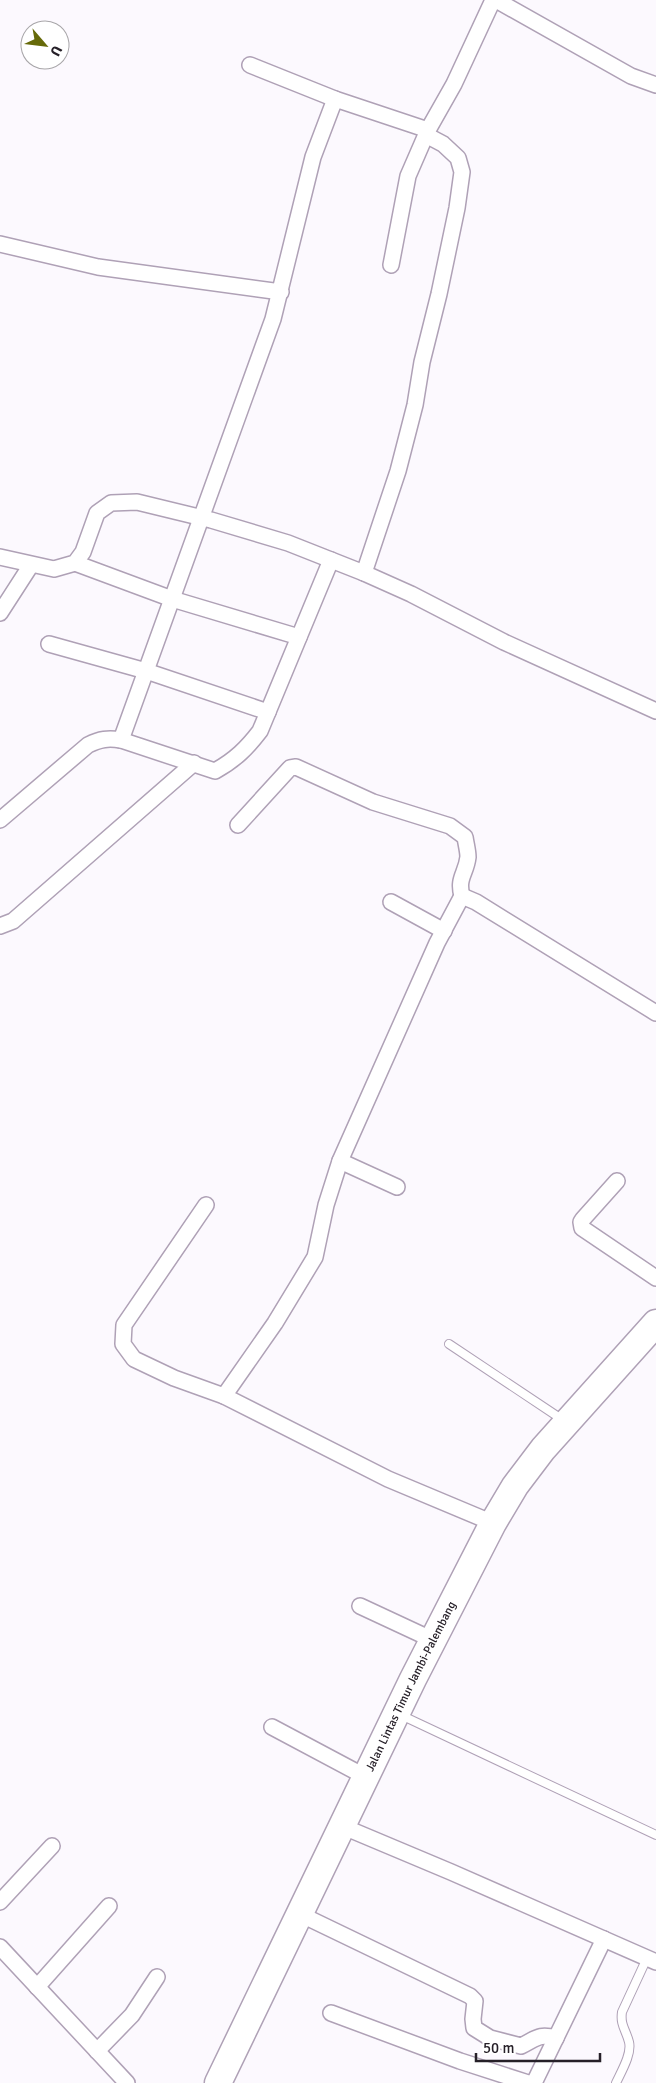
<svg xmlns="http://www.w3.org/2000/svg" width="656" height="2083" viewBox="0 0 656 2083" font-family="Signika,sans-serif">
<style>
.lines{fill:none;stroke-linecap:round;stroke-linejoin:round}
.service-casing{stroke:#afa1b6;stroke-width:10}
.minor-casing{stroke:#afa1b6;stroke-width:18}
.trunk-casing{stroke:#afa1b6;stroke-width:29}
.service{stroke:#fff;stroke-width:8}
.minor{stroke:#fff;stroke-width:15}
.trunk{stroke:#fff;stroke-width:26}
.labels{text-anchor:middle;stroke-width:5;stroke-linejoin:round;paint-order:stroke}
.street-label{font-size:12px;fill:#262028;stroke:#fff}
</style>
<rect width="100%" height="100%" fill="#fcf9fe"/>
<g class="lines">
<defs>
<g id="service">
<polyline points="449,1344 563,1420"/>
<polyline points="405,1717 656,1835"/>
<path d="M616 2083C621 2072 632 2054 629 2042 626 2030 620 2025 622 2012L647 1958"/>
</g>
<g id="minor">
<polyline points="496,0 631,76 656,85"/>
<polyline points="250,65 335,99"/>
<polyline points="0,244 98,267 281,292"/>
<polyline points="391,265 408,176 428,130 454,84 493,0"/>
<polyline points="0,557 54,569 75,563 83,552 97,513 111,503 137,502 211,520 288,543 364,573 411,594 504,642 656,711"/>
<polyline points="75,563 172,599 299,637"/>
<polyline points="364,573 398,471 415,405 422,362 439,294 457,208 462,172 458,158 443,144 426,135"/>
<polyline points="0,613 31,565"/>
<polyline points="49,644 146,671 268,712"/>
<polyline points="121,740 273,319 313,157 335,99 428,130"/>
<path d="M0 820 88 745C100 739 108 738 121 740L215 771C235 760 247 748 260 731L331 560"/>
<path d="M238 825 290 768 296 767 373 802 450 826 465 837C466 844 468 851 468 857 466 874 457 878 462 896"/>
<polyline points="391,902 444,931"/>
<polyline points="0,926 13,921 194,763"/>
<polyline points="340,1161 397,1187"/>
<polyline points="617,1181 583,1219 581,1222 582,1228 656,1278"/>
<polyline points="206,1205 124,1325 123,1344 134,1359 174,1378 224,1396"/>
<polyline points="493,1523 388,1479 224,1396 275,1323 315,1257 326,1205 340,1161 437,943 462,896 476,902 656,1013"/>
<polyline points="360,1606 433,1640"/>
<polyline points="272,1727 366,1777"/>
<polyline points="351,1830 451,1872 656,1962"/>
<polyline points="0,1902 52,1846"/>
<path d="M308 1918 470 1996 475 2001 473 2019 474 2028 490 2038 521 2046C536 2039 538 2033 556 2038"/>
<polyline points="0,1947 127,2083"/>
<polyline points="37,1987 109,1906"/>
<polyline points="331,2013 460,2061 528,2083"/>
<polyline points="97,2051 132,2015 157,1977"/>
<polyline points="534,2083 604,1939"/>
</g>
<g id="trunk">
<path id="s1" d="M218 2083 413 1679 493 1523 515 1486 543 1449 656 1323"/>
</g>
</defs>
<use href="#service" class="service-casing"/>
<use href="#minor" class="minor-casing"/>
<use href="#trunk" class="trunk-casing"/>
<use href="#service" class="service"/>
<use href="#minor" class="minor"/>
<use href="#trunk" class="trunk"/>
</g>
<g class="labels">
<g class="street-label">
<text dy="4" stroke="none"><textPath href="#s1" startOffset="441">Jalan Lintas Timur Jambi-Palembang</textPath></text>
</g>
</g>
<g transform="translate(45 45) rotate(118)"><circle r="24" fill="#ffffff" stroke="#a8a6a9"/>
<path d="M0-4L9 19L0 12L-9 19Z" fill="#666a09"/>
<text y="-8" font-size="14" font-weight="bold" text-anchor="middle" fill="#262028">U</text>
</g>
<path d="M476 2053v8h124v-8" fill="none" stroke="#262028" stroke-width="2.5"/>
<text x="483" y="2053" font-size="15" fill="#262028" stroke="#ffffff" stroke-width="4" paint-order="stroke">50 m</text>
</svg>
